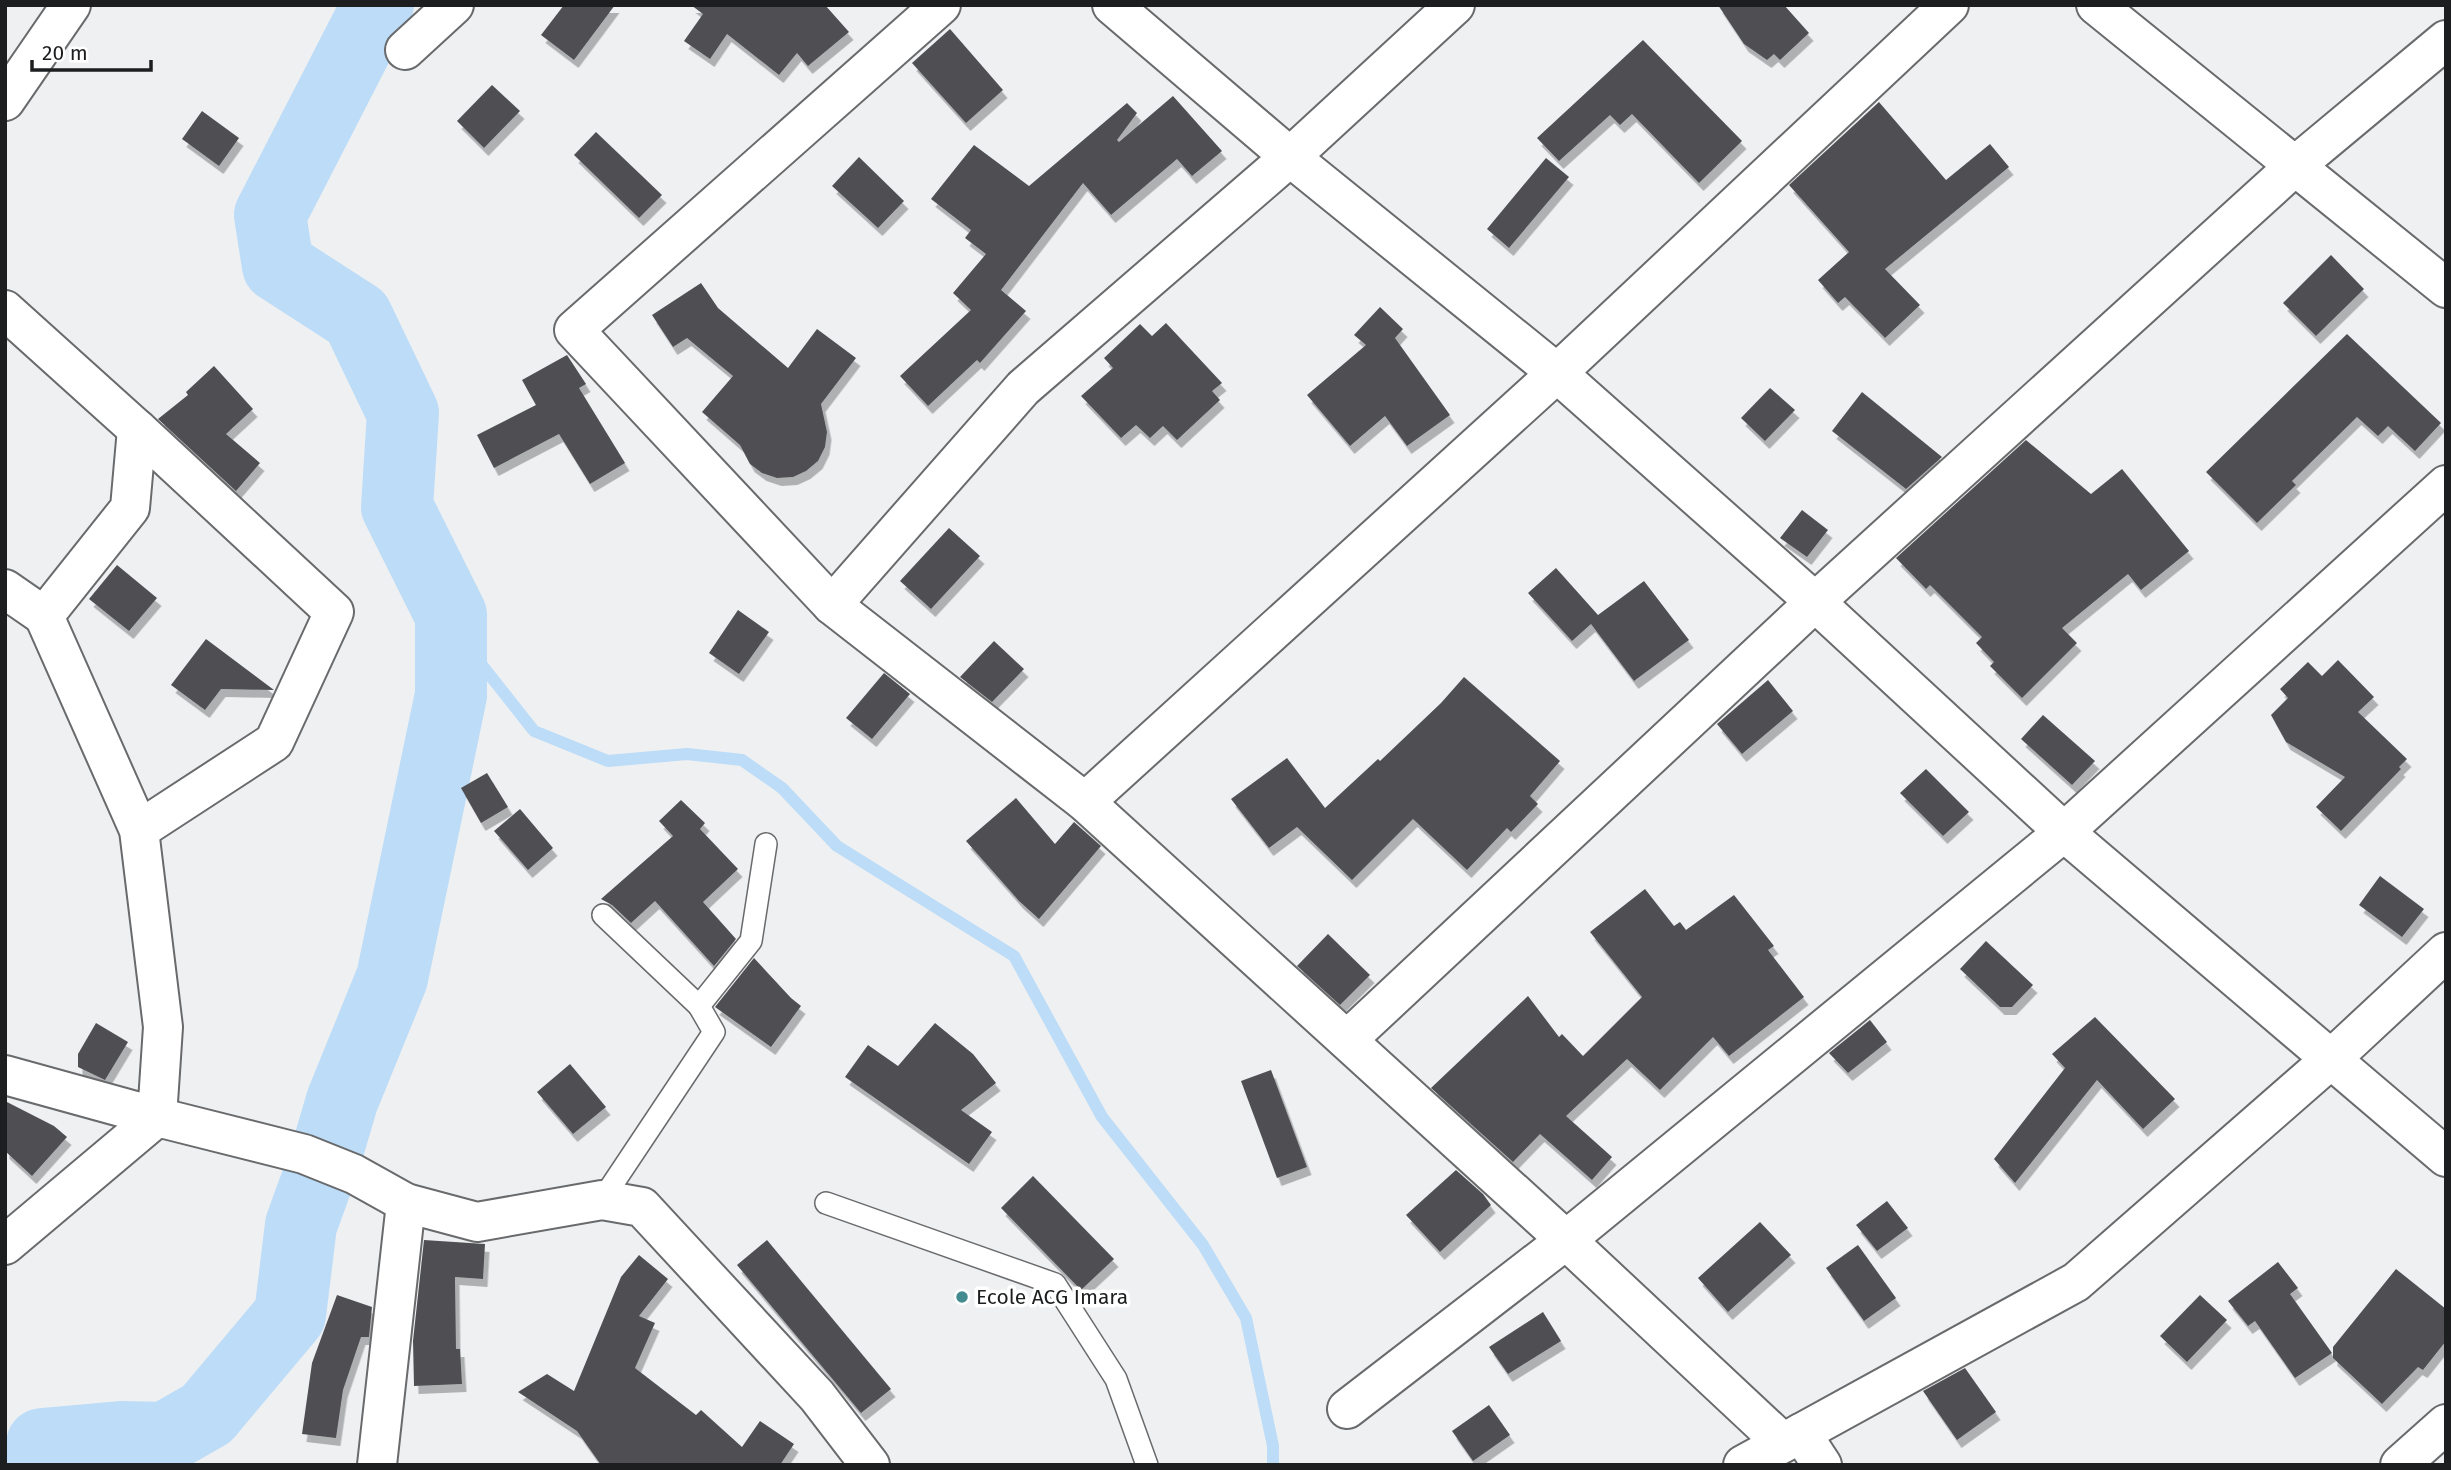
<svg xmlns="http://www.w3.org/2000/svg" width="2451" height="1470" viewBox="0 0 2451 1470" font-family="'Fira Sans',sans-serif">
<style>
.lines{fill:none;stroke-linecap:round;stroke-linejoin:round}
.stream{stroke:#bcdcf7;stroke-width:12}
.river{stroke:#bcdcf7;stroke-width:72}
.building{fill:#4f5052;filter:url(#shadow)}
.lane-casing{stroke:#696a6c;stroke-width:24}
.street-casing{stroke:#696a6c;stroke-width:42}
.secondary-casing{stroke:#696a6c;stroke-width:42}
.lane{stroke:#fff;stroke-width:21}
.street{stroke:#fff;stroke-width:38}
.secondary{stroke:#fff;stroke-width:38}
.poi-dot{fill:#448b90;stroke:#fff;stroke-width:2.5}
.labels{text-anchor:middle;stroke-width:7;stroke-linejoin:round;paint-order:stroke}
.poi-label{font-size:21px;fill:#1d1e1f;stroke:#fff;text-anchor:start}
</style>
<defs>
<filter id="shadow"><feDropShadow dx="4.5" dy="8" stdDeviation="0" flood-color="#0004"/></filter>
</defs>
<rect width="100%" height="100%" fill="#eff0f2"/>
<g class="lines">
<polyline class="stream" points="451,615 481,664 534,731 608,761 687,754 742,760 782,788 837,846 1014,956 1102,1117 1203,1245 1246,1318 1273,1446 1273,1465"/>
<polyline class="river" points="43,1465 42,1444 121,1437 165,1438 207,1414 290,1315 301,1225 325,1159 342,1101 392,978 451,695 451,615 397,507 403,413 357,317 278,266 270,215 378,5"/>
</g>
<g class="building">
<polygon points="564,5 615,5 574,60 541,35"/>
<polygon points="691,5 825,5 849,32 808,66 797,53 779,75 727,34 710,59 684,41 703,14"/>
<polygon points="1718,5 1784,5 1809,33 1780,60 1774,54 1767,60 1744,44"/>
<polygon points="950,29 1003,90 966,123 912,63"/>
<polygon points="1643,40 1742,141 1699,183 1632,114 1620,125 1610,115 1559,161 1537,138"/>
<polygon points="492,85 520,111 484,148 457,121"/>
<polygon points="1173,96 1222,151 1192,176 1177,159 1111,215 1083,183 1001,290 1026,311 980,363 977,360 928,406 900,376 971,310 953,293 986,254 965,238 971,230 931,199 974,145 1029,186 1127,103 1137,113 1117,140 1119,142"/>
<polygon points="1879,102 1946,180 1990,144 2009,167 1885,269 1920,305 1885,338 1845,297 1838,303 1818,280 1849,252 1789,185"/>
<polygon points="202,111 239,138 219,166 182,139"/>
<polygon points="596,132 662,195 639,218 574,155"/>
<polygon points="859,157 904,201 878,228 832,186"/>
<polygon points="1546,158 1569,177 1509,248 1487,229"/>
<polygon points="2331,255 2364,289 2316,336 2283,303"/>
<polygon points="701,283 718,308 788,368 817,329 856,358 821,404 827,432 825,447 818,461 806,471 793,477 777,478 762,473 750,464 740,445 702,412 733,376 687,338 673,347 652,315"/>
<polygon points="1380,307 1403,329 1395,338 1450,415 1407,446 1385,416 1350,446 1307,395 1366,345 1354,335"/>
<polygon points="1166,323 1222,383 1212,391 1220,400 1177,440 1163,426 1150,438 1136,425 1121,438 1081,396 1113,368 1104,358 1140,324 1152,336"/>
<polygon points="2347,334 2441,423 2415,451 2388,426 2378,436 2357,417 2292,481 2296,485 2257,523 2206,472"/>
<polygon points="567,355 586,384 579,388 625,463 590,484 559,434 494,468 477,435 536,405 522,380"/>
<polygon points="214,366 253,409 226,434 260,463 236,491 158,419 188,395 186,392"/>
<polygon points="1770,388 1795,410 1765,441 1741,418"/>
<polygon points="1862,392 1942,457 1906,489 1832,431"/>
<polygon points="2026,440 2091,494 2122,469 2189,551 2141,590 2128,574 2062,628 2077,643 2022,698 1990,666 1994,662 1976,643 1982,637 1930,585 1926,589 1896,558"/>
<polygon points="1802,510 1828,530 1807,557 1780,538"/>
<polygon points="949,528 980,556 931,609 900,581"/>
<polygon points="117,565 157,598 129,631 89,599"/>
<polygon points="1556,568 1598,615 1644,581 1689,640 1634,681 1591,624 1572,641 1528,593"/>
<polygon points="738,610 769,632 739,674 709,653"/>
<polygon points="206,639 274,690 221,689 205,710 171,685"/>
<polygon points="994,641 1024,669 992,702 960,677"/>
<polygon points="2338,660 2374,697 2358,712 2407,759 2399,767 2401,769 2341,831 2316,807 2345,777 2286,742 2271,715 2288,698 2280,689 2308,662 2322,676"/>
<polygon points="884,673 910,694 872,739 846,718"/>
<polygon points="1464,677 1560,761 1530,796 1538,804 1511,832 1507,828 1467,870 1413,819 1352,880 1297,827 1269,848 1231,799 1287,758 1325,808 1378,759 1380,761 1441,703"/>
<polygon points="1768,680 1793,711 1742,754 1717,724"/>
<polygon points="2043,715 2095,761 2072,785 2021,739"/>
<polygon points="1926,769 1969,812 1943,836 1900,793"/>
<polygon points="487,773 508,807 481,823 461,788"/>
<polygon points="1016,798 1055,844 1074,822 1101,846 1039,919 1019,901 966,841"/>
<polygon points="681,800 705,823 700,829 738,869 703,902 736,939 714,966 655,901 631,923 612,905 601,899 673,836 659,821"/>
<polygon points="520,809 553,848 528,870 494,831"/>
<polygon points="2380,876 2424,909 2402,937 2359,905"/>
<polygon points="1645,889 1674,926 1680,922 1686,930 1734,895 1774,946 1768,950 1804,997 1729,1056 1713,1037 1660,1090 1627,1059 1566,1116 1612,1157 1592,1180 1540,1134 1513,1162 1431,1088 1528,996 1559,1037 1562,1034 1583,1056 1642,997 1590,932"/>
<polygon points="1328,934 1370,975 1340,1005 1297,966"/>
<polygon points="1986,941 2033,985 2012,1007 2000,1007 1960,969"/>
<polygon points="754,958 791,998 801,1006 771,1047 715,1007"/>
<polygon points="2095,1017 2175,1099 2143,1129 2097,1080 2015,1183 1994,1159 2065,1068 2052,1054"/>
<polygon points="1870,1020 1887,1042 1848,1073 1829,1053"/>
<polygon points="96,1023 128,1042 105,1080 78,1067 78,1054"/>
<polygon points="935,1023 973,1054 996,1083 961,1110 992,1132 969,1164 845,1077 868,1045 898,1066"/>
<polygon points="570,1064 606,1107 573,1134 537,1092"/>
<polygon points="1271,1070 1307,1167 1277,1178 1241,1081"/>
<polygon points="5,1101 54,1126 67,1137 32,1176 5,1151"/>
<polygon points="1456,1170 1483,1194 1491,1205 1440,1252 1406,1215"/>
<polygon points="1033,1176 1114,1259 1081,1290 1001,1208"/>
<polygon points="1887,1201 1908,1228 1877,1251 1856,1225"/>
<polygon points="1760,1222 1791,1255 1728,1312 1698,1278"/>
<polygon points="424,1240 485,1244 483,1279 455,1277 456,1349 460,1349 462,1384 414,1386 413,1341"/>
<polygon points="767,1240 891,1389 861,1413 737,1265"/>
<polygon points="1858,1245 1896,1298 1864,1321 1826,1268"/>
<polygon points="639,1255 668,1279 639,1316 655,1323 635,1368 696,1415 701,1410 742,1447 760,1421 794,1444 780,1465 601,1465 577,1431 518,1392 547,1374 574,1391 621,1277"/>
<polygon points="2278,1262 2298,1288 2290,1294 2332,1353 2295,1378 2255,1321 2248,1326 2228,1301"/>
<polygon points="2396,1269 2446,1309 2446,1341 2423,1370 2418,1367 2382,1404 2333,1358 2333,1347"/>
<polygon points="337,1295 372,1307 369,1337 361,1337 343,1390 336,1438 302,1434 312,1363"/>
<polygon points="2200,1295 2227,1320 2187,1362 2160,1336"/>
<polygon points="1543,1312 1561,1341 1508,1374 1489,1347"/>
<polygon points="1965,1368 1996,1412 1957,1440 1923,1391"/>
<polygon points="1489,1405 1510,1435 1473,1461 1452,1431"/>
</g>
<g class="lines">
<defs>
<g id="lane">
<polyline points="603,915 699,1006"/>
<polyline points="602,1200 714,1032 699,1006 751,941 766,844"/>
<polyline points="826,1203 1055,1284 1116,1379 1147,1465"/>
</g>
<g id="street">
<polyline points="941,5 574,330 832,605 1085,802 1566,1240 1783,1443"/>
<polyline points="1112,5 1290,157 1557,373 1815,602 2064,832 2446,1157"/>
<polyline points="2096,5 2446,288"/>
<polyline points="405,50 454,5"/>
<polyline points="5,101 71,5"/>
<polyline points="5,310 137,429 130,508 44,616 139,830 163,1027 157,1117 5,1075"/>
<polyline points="137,429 334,612 274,742 139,830"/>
<polyline points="5,589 44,616"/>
<polyline points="832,605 1023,388 1290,157 1455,5"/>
<polyline points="1085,802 1557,373 1949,5"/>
<polyline points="1347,1040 1815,602 2296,165 2446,40"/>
<polyline points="1347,1409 1566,1240 2064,832 2446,485"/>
<polyline points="1801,1433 1822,1465"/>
<polyline points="377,1465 406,1203"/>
<polyline points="1743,1465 2076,1282 2330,1060 2446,952"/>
<polyline points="2400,1465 2446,1424"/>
</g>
<polyline id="secondary" points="5,1245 157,1117 304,1154 354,1174 406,1203 477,1222 602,1200 642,1207 817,1396 870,1465"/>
</defs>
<use href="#lane" class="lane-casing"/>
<use href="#street" class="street-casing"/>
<use href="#secondary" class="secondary-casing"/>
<use href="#lane" class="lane"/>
<use href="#street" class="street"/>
<use href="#secondary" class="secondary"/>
</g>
<circle class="poi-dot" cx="962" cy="1297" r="7"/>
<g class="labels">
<g class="poi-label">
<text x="976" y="1304">Ecole ACG Imara</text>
</g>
</g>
<rect width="2451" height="1470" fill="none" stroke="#1d1e1f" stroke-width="14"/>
<path d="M32 60v10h119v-10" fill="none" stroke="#1d1e1f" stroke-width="3.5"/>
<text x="42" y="60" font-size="21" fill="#1d1e1f" stroke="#ffffff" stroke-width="5" paint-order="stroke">20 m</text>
</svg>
